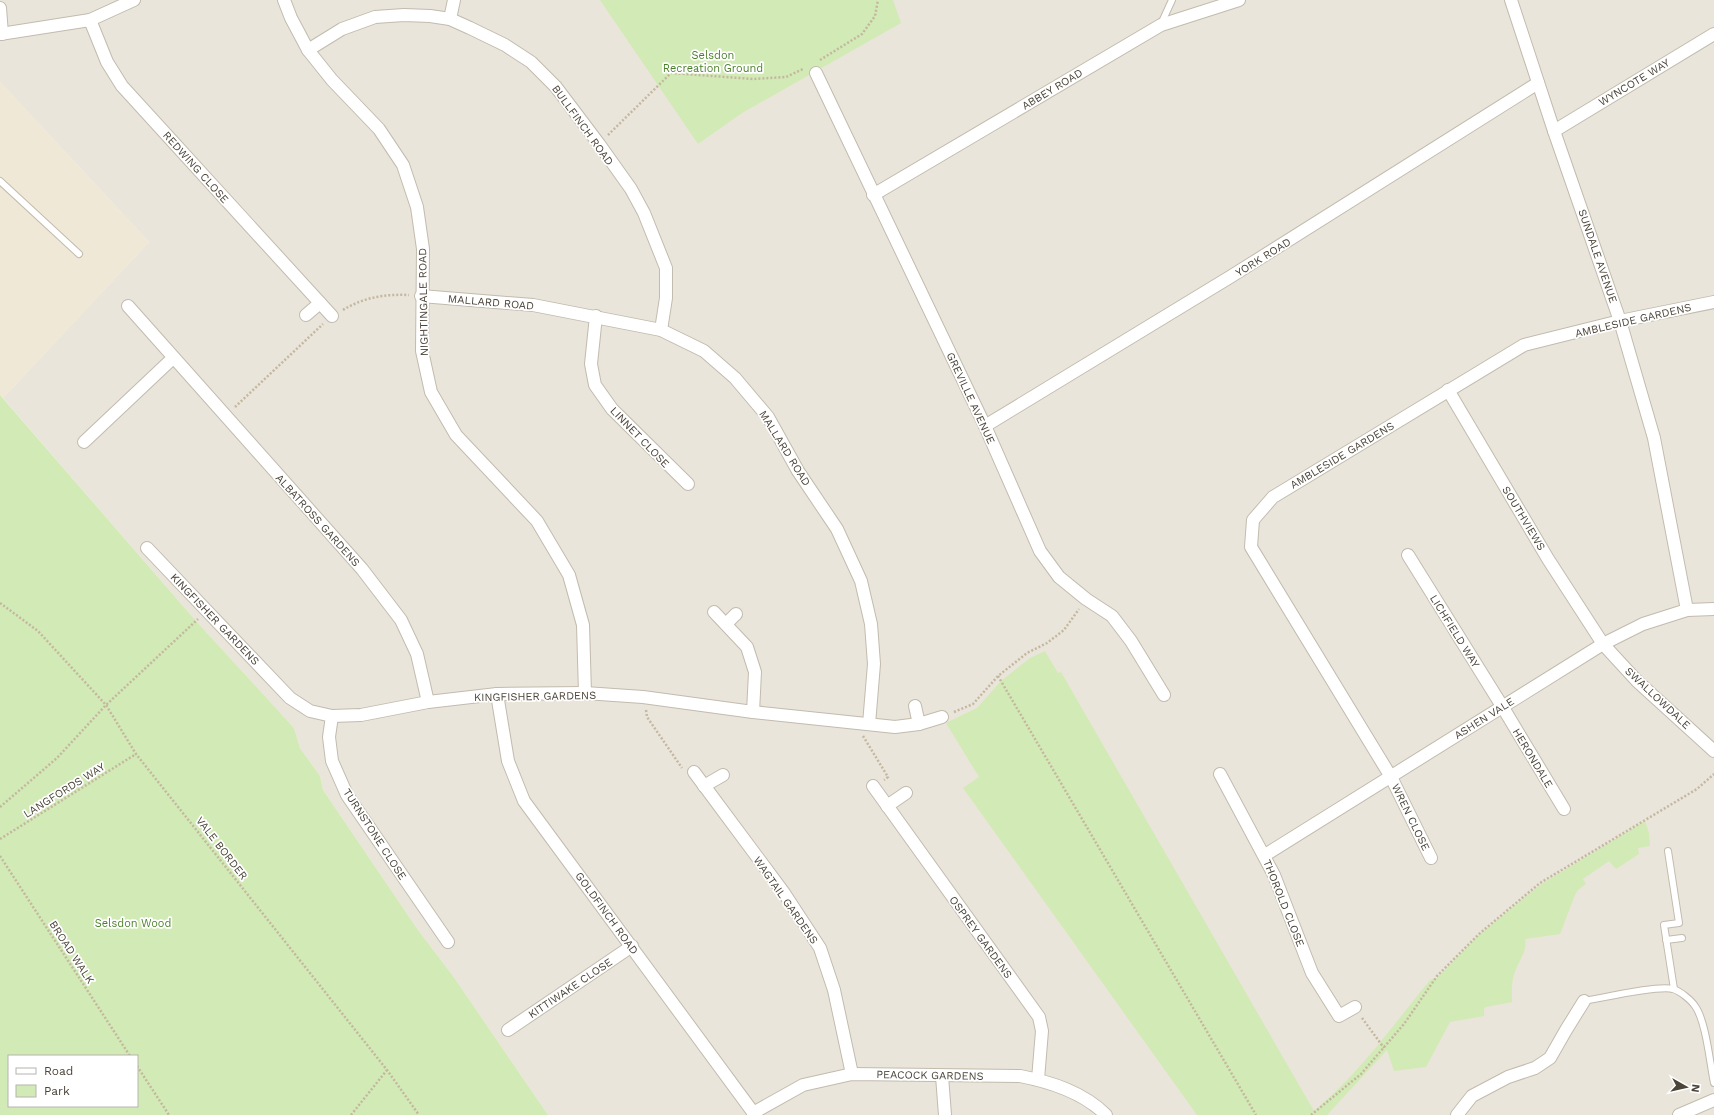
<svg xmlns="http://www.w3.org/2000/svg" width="1714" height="1115" viewBox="0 0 1714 1115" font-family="'Work Sans',sans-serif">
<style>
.residential{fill:#eae5da}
.education{fill:#efe8d6}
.green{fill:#d2eab5;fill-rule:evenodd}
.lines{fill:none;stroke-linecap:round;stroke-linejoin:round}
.service-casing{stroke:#c2bbae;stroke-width:8}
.minor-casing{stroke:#c2bbae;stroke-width:14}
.path{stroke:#c4b79f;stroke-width:2.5;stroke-dasharray:2 2;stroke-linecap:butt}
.service{stroke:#fff;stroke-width:6}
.minor{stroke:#fff;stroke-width:12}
.labels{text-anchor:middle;stroke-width:3.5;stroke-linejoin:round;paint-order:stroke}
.park-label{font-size:11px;fill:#4a7f2a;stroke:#fff}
.street-label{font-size:11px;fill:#4b4439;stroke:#fff}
</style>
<rect width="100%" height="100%" fill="#f6f3ec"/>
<polygon class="residential" points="0,0 1714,0 1714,1115 548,1115 453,976 418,930 323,790 320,776 300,748 294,728 196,621 3,398 149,242 0,82"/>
<polygon class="education" points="0,82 149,242 3,398 0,395"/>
<g class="green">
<polygon points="600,0 893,0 901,23 742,113 698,144"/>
<path d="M0 395 196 621 294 728 300 748 320 776 323 790 418 930 453 976 548 1115H0ZM9 1056H137V1106H9Z"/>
<path d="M1045 651 1058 673 1061 672 1314 1111C1360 1073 1393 1025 1430 980L1437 978 1479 935 1540 885 1645 821 1649 833 1650 846 1638 848 1639 854 1616 869 1609 861 1583 879 1586 884 1578 890 1575 895 1560 934 1525 939C1528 953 1515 965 1513 979 1511 987 1512 995 1512 1002L1486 1007 1484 1009V1016L1450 1022 1426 1067 1394 1071 1387 1050 1327 1115H1197L963 788 979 777 946 723 977 708 1001 681 1030 658Z"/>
</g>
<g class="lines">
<defs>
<g id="service">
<polyline points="1161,24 1172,0"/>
<polyline points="0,181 79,254"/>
<polyline points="1668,851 1679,923 1664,925 1674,989"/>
<polyline points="1666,940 1682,938"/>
<path d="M1584 1001C1603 998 1657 985 1673 989 1680 991 1691 1000 1695 1006 1706 1021 1710 1064 1714 1083"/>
</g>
<g id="minor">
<polyline points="284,0 291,18 308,50 332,80 379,129 403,165 417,207 423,249 422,351 431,392 456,435 537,521 569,575 583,625 585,693"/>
<polyline points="1511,0 1554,131 1620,321 1654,438 1687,610"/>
<polyline points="0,8 2,34"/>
<polyline points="450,19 454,0"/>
<polyline points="90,20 107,62 122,86 332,316"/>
<polyline points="0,34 90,20 134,0"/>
<polyline points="308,50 342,29 375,17 404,15 430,16 450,19 470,28 505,45 531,62 556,87 599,144 631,189 644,213 666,268 666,298 661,330"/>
<polyline points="816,73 985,426 1040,551 1059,577 1086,599 1112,616 1131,641 1164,695"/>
<polyline points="1554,131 1714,34"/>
<polyline points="873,195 1161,25 1239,0"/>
<polyline points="421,296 533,305 661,330 704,351 735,378 768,417 798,471 837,529 861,581 871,624 874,664 869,724"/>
<polyline points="128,306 362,569 401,620 417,654 428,702"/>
<polyline points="306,315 320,303"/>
<polyline points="596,316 591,364 595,385 612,409 688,484"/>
<polyline points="1448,390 1548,559 1603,644 1637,681 1714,751"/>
<polyline points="985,426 1230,277 1538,83"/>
<polyline points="84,442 173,358"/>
<polyline points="147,548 290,698 310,711 332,716 361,715 428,702 497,694 585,693 643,697 753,712 895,727 919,724 942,717"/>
<polyline points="1408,555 1502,706 1564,809"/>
<polyline points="714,612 747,647 755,672 753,712"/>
<polyline points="726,624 736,614"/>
<polyline points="497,694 508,761 524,801 755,1115"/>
<polyline points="915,706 919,724"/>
<polyline points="332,716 329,737 332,761 347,795 448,942"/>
<polyline points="694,772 784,893 820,948 834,990 852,1074"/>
<polyline points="1220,774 1274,875 1312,973 1339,1016 1355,1007"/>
<polyline points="704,786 723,775"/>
<polyline points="873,786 1039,1017 1042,1031 1038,1079"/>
<polyline points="887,806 906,793"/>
<polyline points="1265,855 1603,644 1643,624 1687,610 1714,609"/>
<polyline points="1431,858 1391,777 1251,547 1253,520 1273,497 1524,345 1620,321 1714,302"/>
<polyline points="508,1030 632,946"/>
<polyline points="942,1076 945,1115"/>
<path d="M753 1113 803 1085 852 1074 1020 1076C1051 1082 1083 1092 1106 1115"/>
<polyline points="1457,1115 1472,1096 1508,1077 1535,1068 1550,1058 1566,1030 1584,1001"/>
<polyline points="1679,1115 1714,1100"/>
</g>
</defs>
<use href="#service" class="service-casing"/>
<use href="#minor" class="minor-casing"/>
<g class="path">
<polyline points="820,60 862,34 875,16 878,0"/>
<polyline points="608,135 671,73 753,79 786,77 803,69"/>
<path d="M343 310C364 297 386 294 409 295"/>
<polyline points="235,407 323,324"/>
<polyline points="0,603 38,631 106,705 136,754 387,1070 419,1115"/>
<polyline points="998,676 1256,1115"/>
<polyline points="646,710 647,717 682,768"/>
<polyline points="954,712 973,704 998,676 1027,653 1047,643 1064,630 1079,609"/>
<polyline points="863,736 888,777 884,780"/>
<polyline points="0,807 57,758 106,705 198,619"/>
<polyline points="0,839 136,754"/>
<polyline points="0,856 130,1056"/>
<polyline points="1362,1018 1384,1048"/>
<polyline points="137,1066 169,1115"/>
<polyline points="351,1115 387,1070"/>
<polyline points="1311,1115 1361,1074 1404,1024 1437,976 1479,934 1540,883 1697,789 1714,774"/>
</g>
<use href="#service" class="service"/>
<use href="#minor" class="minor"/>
</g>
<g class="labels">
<g class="park-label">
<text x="713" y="59">Selsdon<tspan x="713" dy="13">Recreation Ground</tspan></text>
<text x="133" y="927">Selsdon Wood</text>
</g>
<g class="street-label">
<text transform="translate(1634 82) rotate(-31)" y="4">WYNCOTE WAY</text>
<text transform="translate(1052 89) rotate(-31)" y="4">ABBEY ROAD</text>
<text transform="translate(583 125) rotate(54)" y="4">BULLFINCH ROAD</text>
<text transform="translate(196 167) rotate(48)" y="4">REDWING CLOSE</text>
<text transform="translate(1598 256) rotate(71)" y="4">SUNDALE AVENUE</text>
<text transform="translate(1263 257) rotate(-32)" y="4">YORK ROAD</text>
<text transform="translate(423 302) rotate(-91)" y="4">NIGHTINGALE ROAD</text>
<text transform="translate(491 302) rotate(5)" y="4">MALLARD ROAD</text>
<text transform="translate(1633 320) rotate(-13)" y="4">AMBLESIDE GARDENS</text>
<text transform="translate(971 398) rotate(65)" y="4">GREVILLE AVENUE</text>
<text transform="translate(640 437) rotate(46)" y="4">LINNET CLOSE</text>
<text transform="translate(785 448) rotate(58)" y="4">MALLARD ROAD</text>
<text transform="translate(1342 455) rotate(-31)" y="4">AMBLESIDE GARDENS</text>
<text transform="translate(1524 518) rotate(59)" y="4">SOUTHVIEWS</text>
<text transform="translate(318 520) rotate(48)" y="4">ALBATROSS GARDENS</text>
<text transform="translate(215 619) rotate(46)" y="4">KINGFISHER GARDENS</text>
<text transform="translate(1455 631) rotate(58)" y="4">LICHFIELD WAY</text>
<text transform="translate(535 696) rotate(-1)" y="4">KINGFISHER GARDENS</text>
<text transform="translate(1658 698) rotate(43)" y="4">SWALLOWDALE</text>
<text transform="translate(1484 718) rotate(-32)" y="4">ASHEN VALE</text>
<text transform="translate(1533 758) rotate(59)" y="4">HERONDALE</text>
<text transform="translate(64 790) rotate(-32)" y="4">LANGFORDS WAY</text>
<text transform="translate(1411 817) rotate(64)" y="4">WREN CLOSE</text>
<text transform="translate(375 834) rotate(57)" y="4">TURNSTONE CLOSE</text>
<text transform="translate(222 848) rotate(52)" y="4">VALE BORDER</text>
<text transform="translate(786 900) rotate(55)" y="4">WAGTAIL GARDENS</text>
<text transform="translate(1284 903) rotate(68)" y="4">THOROLD CLOSE</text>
<text transform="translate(607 913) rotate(54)" y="4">GOLDFINCH ROAD</text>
<text transform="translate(981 937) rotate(54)" y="4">OSPREY GARDENS</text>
<text transform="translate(72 952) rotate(57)" y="4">BROAD WALK</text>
<text transform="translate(570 988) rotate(-34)" y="4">KITTIWAKE CLOSE</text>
<text transform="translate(930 1075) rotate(1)" y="4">PEACOCK GARDENS</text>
</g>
</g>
<rect x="8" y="1055" width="130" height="52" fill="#ffffff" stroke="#b7b4b0"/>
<rect x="16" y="1068" width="20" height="6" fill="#ffffff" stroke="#b7b4b0"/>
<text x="44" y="1075" font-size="12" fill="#4b4439">Road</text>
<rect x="16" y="1085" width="20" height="12" fill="#d2eab5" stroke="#b7b4b0"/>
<text x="44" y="1095" font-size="12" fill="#4b4439">Park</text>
<g transform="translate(1686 1087) rotate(98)" stroke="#ffffff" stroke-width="3" paint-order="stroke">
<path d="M0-3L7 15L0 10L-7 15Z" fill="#4b4439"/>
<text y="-6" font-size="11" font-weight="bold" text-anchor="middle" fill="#4b4439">N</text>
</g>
</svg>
